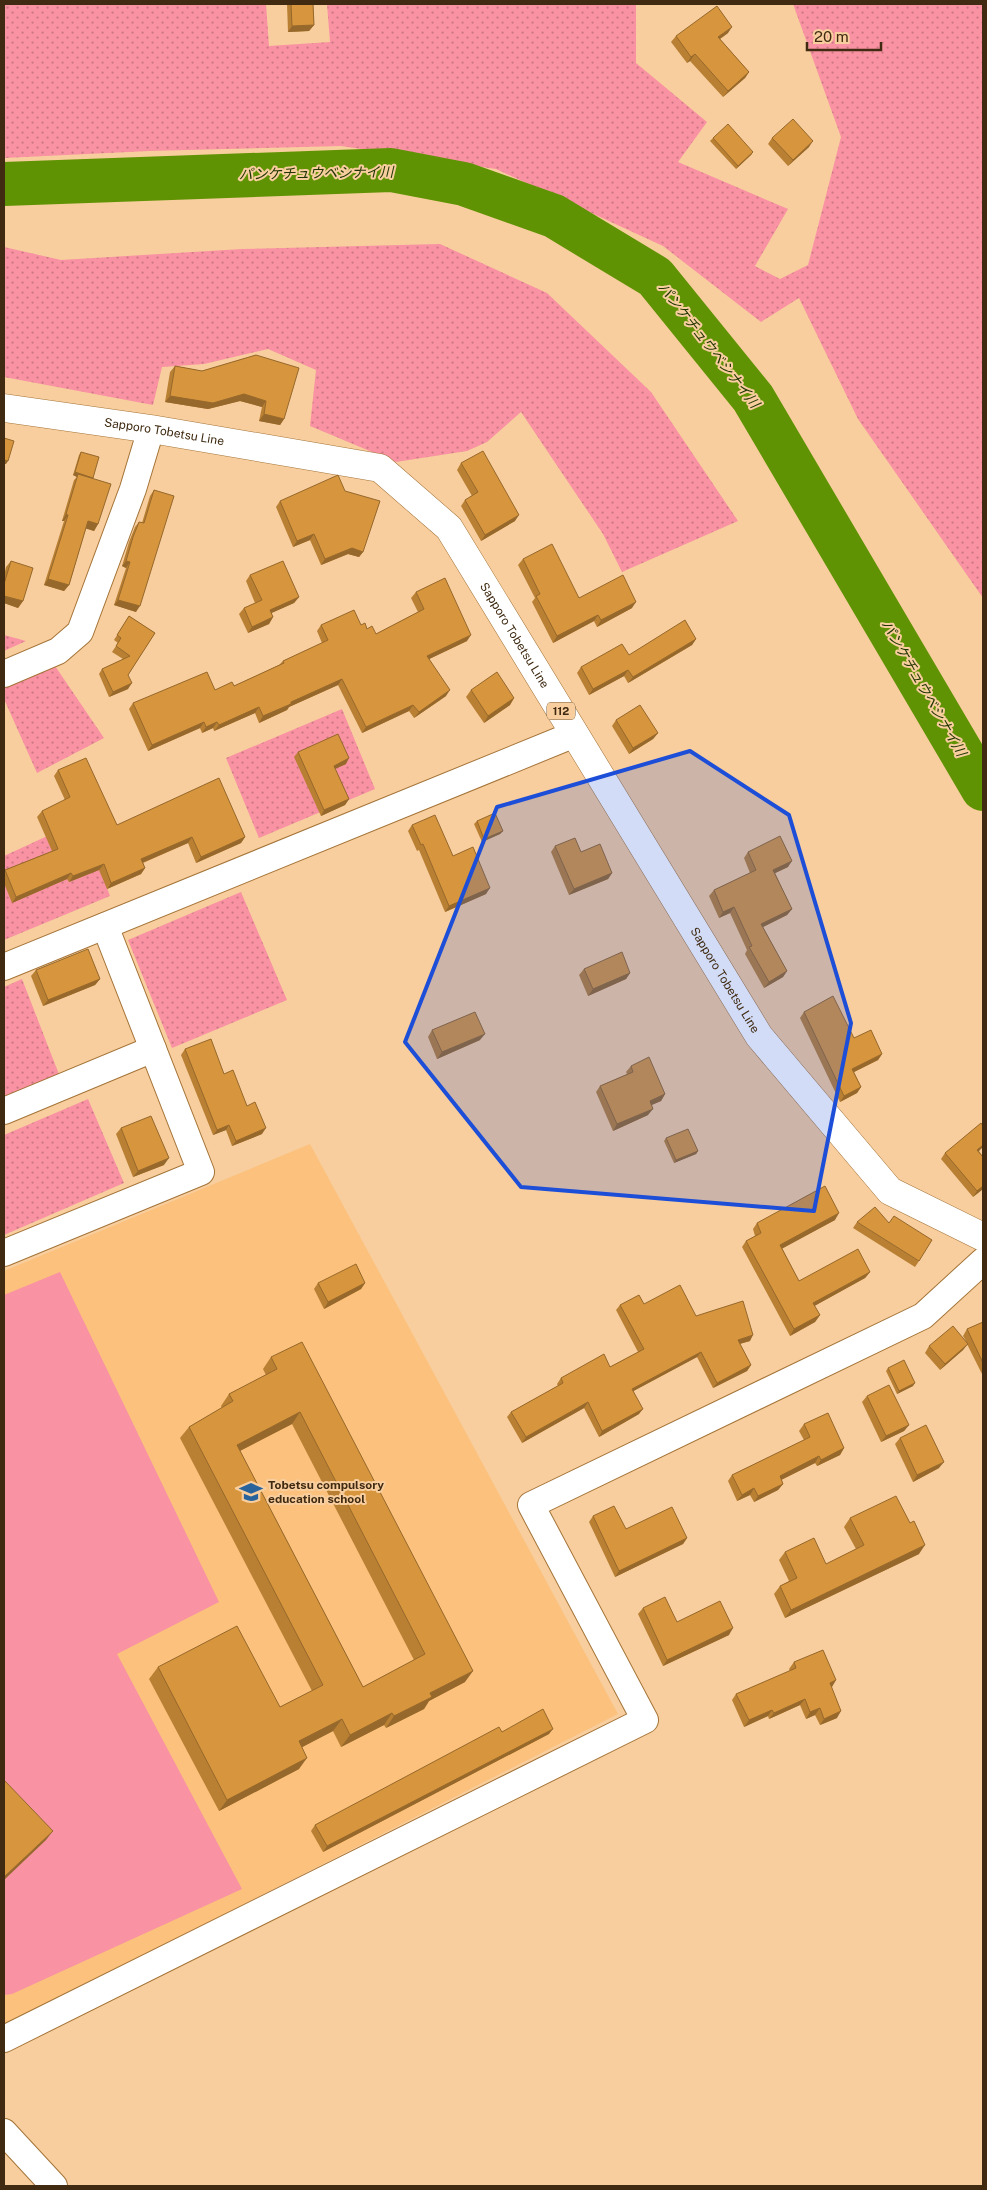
<svg xmlns="http://www.w3.org/2000/svg" width="987" height="2190" viewBox="0 0 987 2190" font-family="'Public Sans','Noto Sans JP',sans-serif">
<style>
.built{fill:#fbc17d}
.grass{fill:url(#grass-dots)}
.pitch{fill:#f992a3}
.lines{fill:none;stroke-linecap:round;stroke-linejoin:round}
.river{stroke:#609303;stroke-width:44}
.street-casing{stroke:#a47438;stroke-width:28}
.primary-casing{stroke:#a47438;stroke-width:29}
.street{stroke:#fff;stroke-width:26}
.primary{stroke:#fff;stroke-width:28}
.wall{fill:#b98034;fill-rule:evenodd}
.shaded-wall{fill:#96682b}
.building{fill:#d7953d;stroke:#96682b;fill-rule:evenodd}
.marked{fill:#1d4ed8;fill-opacity:0.2;stroke:#1d4ed8;stroke-width:4;stroke-linejoin:round}
.labels{text-anchor:middle;stroke-width:4;stroke-linejoin:round;paint-order:stroke}
.shield{fill:#f8ce9e;stroke:#775c3c;stroke-width:1}
.shield-label{font-size:11px;font-weight:bold;fill:#402b12}
.street-label{font-size:12px;fill:#402b12;stroke:#f8ce9e}
.poi-label{font-size:12px;font-weight:bold;fill:#402b12;stroke:#f8ce9e;text-anchor:start}
.water-label{font-size:14px;font-style:italic;fill:#1f3402;stroke:#f8ce9e}
</style>
<defs>
<pattern id="grass-dots" width="8" height="8" patternUnits="userSpaceOnUse" patternTransform="scale(1.25)"><rect width="8" height="8" fill="#f992a3"/><path d="M2 2h.1M6 6h.1" fill="none" stroke="#cb7783" stroke-width="1.8" stroke-linecap="round"/></pattern>
</defs>
<rect width="100%" height="100%" fill="#f8ce9e"/>
<polygon class="built" points="310,1144 618,1714 4,2026 4,1271"/>
<g class="grass">
<polygon points="4,4 266,4 269,46 330,42 327,4 636,4 636,63 707,122 678,162 788,209 755,266 780,279 808,265 841,137 793,4 983,4 983,598 858,419 799,298 761,322 663,246 496,169 341,146 149,151 4,158"/>
<polygon points="440,244 547,293 651,392 738,521 622,572 603,534 521,412 487,442 467,451 396,462 310,426 316,370 268,349 204,364 162,367 153,405 4,377 4,247 61,260 242,249"/>
<polygon points="4,635 26,641 4,651"/>
<polygon points="53,663 104,738 37,773 4,699 4,684"/>
<polygon points="342,709 375,789 259,838 226,758"/>
<polygon points="82,820 110,896 4,940 4,856"/>
<polygon points="241,892 287,1000 172,1048 128,940"/>
<polygon points="22,979 60,1077 4,1100 4,987"/>
<polygon points="88,1099 124,1183 4,1235 4,1135"/>
</g>
<polygon class="pitch" points="60,1272 219,1602 117,1654 242,1889 12,1994 4,1995 4,1295"/>
<g class="lines">
<polyline class="river" points="4,184 391,170 464,184 554,216 655,277 753,398 983,789"/>
<defs>
<g id="street">
<polyline points="4,674 58,651 80,632 133,489 151,429"/>
<polyline points="4,967 575,734"/>
<polyline points="4,1111 153,1049"/>
<polyline points="4,1253 201,1172 105,926"/>
<polyline points="4,2039 645,1720 531,1505 923,1316 983,1261"/>
<polyline points="4,2132 54,2186"/>
</g>
<g id="primary">
<path id="s1" d="M4 408 151 429 380 468 449 528 759 1036 890 1191 983 1237"/>
</g>
</defs>
<use href="#street" class="street-casing"/>
<use href="#primary" class="primary-casing"/>
<use href="#street" class="street"/>
<use href="#primary" class="primary"/>
</g>
<g class="wall">
<polygon points="287,4 313,4 314,25 309,31 288,32"/>
<polygon points="728,33 720,39 749,72 745,78 723,97 690,61 687,63 671,42 676,36"/>
<polygon points="713,138 753,152 751,155 736,169 710,141"/>
<polygon points="772,138 809,147 788,166 768,144"/>
<polygon points="256,355 284,419 280,425 259,421 262,407 240,401 208,409 165,402 170,372 175,366 202,371"/>
<polygon points="81,452 93,478 98,524 94,531 86,528 69,585 64,591 44,585 64,521 62,521 74,480 77,477 73,475 79,455"/>
<polygon points="461,463 515,521 481,541 461,506 465,500 472,496 457,470"/>
<polygon points="154,490 136,612 114,605 126,568 122,566 129,542 135,527 139,522 142,523 150,496"/>
<polygon points="280,501 363,552 359,557 348,554 321,565 310,540 293,547 276,507"/>
<polygon points="523,559 579,598 632,608 597,627 594,621 553,643 532,602 535,598 518,565"/>
<polygon points="11,561 23,601 18,608 4,603 4,576 6,567"/>
<polygon points="250,575 299,597 294,603 271,613 273,617 269,624 248,633 239,614 244,608 255,603 246,581"/>
<polygon points="416,592 467,641 429,659 446,696 414,718 409,711 362,733 338,685 289,707 287,710 259,723 255,713 214,731 213,728 202,733 200,728 148,751 129,709 133,703 215,690 234,686 279,665 283,661 322,643 317,631 321,625 361,625 376,634 418,612 411,598"/>
<polygon points="129,616 155,633 128,675 128,689 109,697 99,674 102,669 123,659 112,652 118,643 114,640"/>
<polygon points="696,639 692,645 628,683 624,676 589,695 577,673 581,667"/>
<polygon points="471,690 514,698 510,705 484,723 466,697"/>
<polygon points="616,720 658,733 653,739 629,754 612,726"/>
<polygon points="298,752 346,764 335,769 349,799 345,805 321,816 294,757"/>
<polygon points="58,770 117,825 245,837 241,843 196,863 188,843 143,863 145,868 141,874 107,889 99,870 69,882 67,879 12,903 4,883 4,872 5,870 52,851 37,817 42,811 65,800 54,776"/>
<polygon points="477,821 503,831 500,834 482,842 474,824"/>
<polygon points="412,825 486,894 445,912 419,850 417,851 408,831"/>
<polygon points="555,846 581,852 612,873 608,879 569,895 551,852"/>
<polygon points="748,852 788,867 775,873 792,909 787,915 763,927 787,971 783,977 764,988 745,954 747,950 730,913 719,918 709,896 714,890 750,873 744,858"/>
<polygon points="584,969 630,973 626,979 588,996 579,975"/>
<polygon points="36,970 100,979 95,985 43,1006 31,976"/>
<polygon points="804,1012 882,1054 878,1060 854,1072 861,1087 857,1093 840,1102 800,1018"/>
<polygon points="432,1030 480,1040 437,1059 428,1037"/>
<polygon points="185,1049 224,1074 247,1106 262,1134 232,1146 226,1130 213,1135 181,1055"/>
<polygon points="631,1066 665,1094 661,1101 651,1105 648,1115 613,1131 596,1092 600,1086 627,1074 626,1072"/>
<polygon points="983,1126 983,1147 979,1151 983,1157 983,1189 973,1197 941,1159 945,1153"/>
<polygon points="121,1128 164,1165 133,1177 116,1134"/>
<polygon points="666,1138 698,1151 696,1154 674,1163 664,1141"/>
<polygon points="835,1220 782,1248 799,1281 870,1272 865,1278 814,1306 820,1315 815,1322 790,1336 742,1247 746,1241 755,1236 753,1229 757,1223"/>
<polygon points="857,1222 919,1261 915,1267 853,1228"/>
<polygon points="318,1283 365,1283 361,1289 324,1309 314,1289"/>
<polygon points="644,1304 696,1316 750,1341 740,1344 751,1365 747,1371 713,1388 697,1357 633,1391 639,1414 599,1437 584,1408 522,1443 507,1417 511,1412 558,1386 557,1384 561,1378 610,1367 638,1352 616,1310 620,1305"/>
<polygon points="983,1322 983,1376 967,1344 963,1350 940,1370 925,1353 929,1346 966,1341 963,1336 967,1329"/>
<path d="M271 1357 465 1682 429 1701 424 1709 386 1728 384 1725 341 1747 333 1731 302 1747 299 1769 219 1811 149 1679 158 1667 280 1707 312 1691 180 1438 189 1427 222 1408 221 1406 229 1394 266 1375 263 1369ZM292 1424 414 1660 363 1687 240 1451Z"/>
<polygon points="888,1368 913,1386 897,1394 886,1371"/>
<polygon points="867,1396 909,1425 904,1431 881,1442 862,1402"/>
<polygon points="804,1424 844,1448 840,1455 817,1466 815,1463 781,1480 783,1484 778,1490 754,1502 750,1495 737,1501 728,1481 732,1475 804,1440 799,1431"/>
<polygon points="900,1438 939,1468 913,1482 895,1444"/>
<polygon points="593,1516 626,1529 687,1538 683,1544 615,1577 589,1522"/>
<polygon points="850,1518 919,1554 785,1618 774,1594 780,1586 789,1581 779,1560 785,1552 826,1564 856,1549 844,1527"/>
<polygon points="643,1608 677,1622 729,1635 663,1666 638,1614"/>
<polygon points="794,1662 836,1680 831,1687 837,1718 820,1725 815,1715 806,1719 800,1705 769,1719 768,1716 744,1727 732,1700 736,1694 790,1671 789,1669"/>
<polygon points="502,1732 549,1734 323,1852 311,1831 315,1825"/>
</g>
<g class="shaded-wall">
<polygon points="314,25 309,31 288,32 292,26"/>
<polygon points="732,27 728,33 714,43 718,37"/>
<polygon points="695,54 690,61 687,63 691,57"/>
<polygon points="749,72 745,78 723,97 728,91"/>
<polygon points="813,141 809,147 788,166 793,160"/>
<polygon points="753,152 751,155 736,169 738,166"/>
<polygon points="244,394 266,401 262,407 240,401 208,409 165,402 170,396"/>
<polygon points="264,414 284,419 280,425 259,421"/>
<polygon points="4,460 8,461 6,464 4,464"/>
<polygon points="75,472 93,478 91,481 78,474 77,477 73,475"/>
<polygon points="66,514 68,515 64,521 62,521"/>
<polygon points="519,515 515,521 481,541 485,535"/>
<polygon points="88,521 98,524 94,531 84,528"/>
<polygon points="314,534 310,540 293,547 297,541"/>
<polygon points="352,548 363,552 359,557 348,554 321,565 325,559"/>
<polygon points="126,561 130,562 126,568 122,566"/>
<polygon points="48,579 69,585 64,591 44,585"/>
<polygon points="4,596 23,601 18,608 4,603"/>
<polygon points="299,597 294,603 265,616 270,610"/>
<polygon points="118,600 140,606 136,612 114,605"/>
<polygon points="636,602 632,608 597,627 601,620"/>
<polygon points="598,615 594,621 553,643 557,636"/>
<polygon points="273,617 269,624 248,633 252,627"/>
<polygon points="471,635 467,641 423,662 427,656"/>
<polygon points="696,639 692,645 628,683 633,677"/>
<polygon points="628,670 624,676 589,695 593,689"/>
<polygon points="342,679 338,685 289,707 287,710 259,723 263,716 291,702"/>
<polygon points="132,683 128,689 109,697 113,692"/>
<polygon points="450,690 446,696 414,718 419,712"/>
<polygon points="514,698 510,705 484,723 488,716"/>
<polygon points="413,705 409,711 362,733 366,727"/>
<polygon points="259,707 255,713 214,731 219,725"/>
<polygon points="204,722 200,728 148,751 152,745"/>
<polygon points="217,722 213,728 202,733 206,727"/>
<polygon points="658,733 653,739 629,754 633,748"/>
<polygon points="349,758 346,764 330,771 334,766"/>
<polygon points="349,799 345,805 321,816 324,810"/>
<polygon points="503,831 500,834 482,842 484,839"/>
<polygon points="192,837 188,843 137,865 141,859"/>
<polygon points="245,837 241,843 196,863 201,857"/>
<polygon points="792,861 788,867 769,876 773,870"/>
<polygon points="104,864 99,870 69,882 73,876"/>
<polygon points="145,868 141,874 107,889 111,883"/>
<polygon points="71,873 67,879 12,903 16,897"/>
<polygon points="612,873 608,879 569,895 574,889"/>
<polygon points="490,888 486,894 445,912 449,906"/>
<polygon points="734,907 730,913 719,918 723,912"/>
<polygon points="792,909 787,915 757,930 761,924"/>
<polygon points="787,971 783,977 764,988 769,982"/>
<polygon points="630,973 626,979 588,996 593,989"/>
<polygon points="100,979 95,985 43,1006 48,1000"/>
<polygon points="485,1034 480,1040 437,1059 442,1052"/>
<polygon points="882,1054 878,1060 848,1075 852,1069"/>
<polygon points="861,1087 857,1093 840,1102 844,1096"/>
<polygon points="665,1094 661,1101 645,1108 650,1101"/>
<polygon points="653,1109 648,1115 613,1131 617,1124"/>
<polygon points="229,1125 226,1130 213,1135 217,1130"/>
<polygon points="266,1128 262,1134 232,1146 236,1141"/>
<polygon points="983,1145 983,1147 973,1156 977,1150"/>
<polygon points="698,1151 696,1154 674,1163 676,1160"/>
<polygon points="169,1158 164,1165 133,1177 138,1171"/>
<polygon points="983,1186 983,1189 973,1197 977,1191"/>
<polygon points="839,1213 835,1220 776,1252 780,1245"/>
<polygon points="870,1272 865,1278 809,1309 813,1303"/>
<polygon points="365,1283 361,1289 324,1309 328,1302"/>
<polygon points="820,1315 815,1322 790,1336 794,1329"/>
<polygon points="753,1335 750,1341 735,1345 738,1340"/>
<polygon points="968,1344 963,1350 940,1370 945,1364"/>
<polygon points="701,1352 697,1357 628,1394 632,1389"/>
<polygon points="751,1365 747,1371 713,1388 717,1383"/>
<polygon points="915,1383 913,1386 897,1394 899,1391"/>
<polygon points="588,1402 584,1408 522,1443 526,1437"/>
<polygon points="643,1409 639,1414 599,1437 602,1431"/>
<polygon points="300,1412 292,1424 228,1457 237,1445"/>
<polygon points="909,1425 904,1431 881,1442 886,1436"/>
<polygon points="844,1448 840,1455 817,1466 821,1460"/>
<polygon points="819,1456 815,1463 775,1483 780,1476"/>
<polygon points="944,1462 939,1468 913,1482 917,1475"/>
<polygon points="783,1484 778,1490 754,1502 758,1496"/>
<polygon points="754,1488 750,1495 737,1501 742,1495"/>
<polygon points="687,1538 683,1544 615,1577 619,1571"/>
<polygon points="925,1545 919,1554 785,1618 791,1610"/>
<polygon points="733,1628 729,1635 663,1666 667,1660"/>
<polygon points="473,1671 465,1682 429,1701 424,1709 386,1728 394,1716 430,1693"/>
<polygon points="836,1680 832,1687 825,1690 830,1683"/>
<polygon points="805,1699 800,1705 769,1719 774,1713"/>
<polygon points="820,1708 815,1715 806,1719 810,1712"/>
<polygon points="772,1710 768,1716 744,1727 749,1720"/>
<polygon points="841,1711 837,1718 820,1725 824,1719"/>
<polygon points="392,1713 384,1725 341,1747 350,1735"/>
<polygon points="342,1719 333,1731 291,1753 299,1741"/>
<polygon points="553,1729 549,1734 323,1852 327,1846"/>
<polygon points="307,1758 299,1769 219,1811 227,1800"/>
<polygon points="53,1831 46,1840 4,1880 4,1877"/>
</g>
<g class="building">
<polygon points="291,4 313,4 314,25 292,26"/>
<polygon points="717,6 732,27 718,37 749,72 728,91 695,54 691,57 676,36"/>
<polygon points="793,119 813,141 793,160 772,138"/>
<polygon points="728,124 753,152 738,166 713,138"/>
<polygon points="256,355 299,368 284,419 264,414 266,401 244,394 213,403 170,396 175,366 202,371"/>
<polygon points="4,438 14,441 8,461 4,460"/>
<polygon points="483,451 519,515 485,535 465,500 478,492 461,463"/>
<polygon points="81,452 99,457 93,478 75,472"/>
<polygon points="78,474 111,484 98,524 88,521 69,585 48,579 68,515 66,514"/>
<polygon points="338,475 345,491 380,501 363,552 352,548 325,559 314,534 297,541 280,501"/>
<polygon points="154,490 174,496 140,606 118,600 130,562 126,561 133,537 139,522 144,523"/>
<polygon points="552,544 579,598 623,575 636,602 601,620 598,615 557,636 536,596 540,594 523,559"/>
<polygon points="11,561 33,568 23,601 4,596 4,584"/>
<polygon points="283,561 299,597 270,610 273,617 252,627 244,608 262,600 250,575"/>
<polygon points="445,578 471,635 427,656 450,690 419,712 413,705 366,727 342,679 291,702 291,704 263,716 259,707 219,725 217,722 206,727 204,722 152,745 133,703 207,672 215,690 232,682 234,686 284,663 283,661 328,640 321,625 354,610 361,625 365,623 367,629 372,626 376,634 424,609 416,592"/>
<polygon points="129,616 155,633 128,675 132,683 113,692 102,669 130,656 116,646 121,638 117,635"/>
<polygon points="685,620 696,639 633,677 628,670 593,689 581,667 622,644 629,655"/>
<polygon points="497,672 514,698 488,716 471,690"/>
<polygon points="640,705 658,733 633,748 616,720"/>
<polygon points="338,734 349,758 334,766 349,799 324,810 298,752"/>
<polygon points="86,758 117,825 219,778 245,837 201,857 192,837 141,859 145,868 111,883 104,864 73,876 71,873 16,897 5,870 58,849 42,811 70,797 58,770"/>
<polygon points="495,813 503,831 484,839 477,821"/>
<polygon points="435,815 453,856 473,847 490,888 449,906 423,844 421,845 412,825"/>
<polygon points="780,836 792,861 773,870 792,909 761,924 787,971 769,982 749,947 752,946 734,907 723,912 714,890 756,870 748,852"/>
<polygon points="575,838 581,852 600,844 612,873 574,889 555,846"/>
<polygon points="88,949 100,979 48,1000 36,970"/>
<polygon points="622,952 630,973 593,989 584,969"/>
<polygon points="833,996 854,1038 871,1030 882,1054 852,1069 861,1087 844,1096 804,1012"/>
<polygon points="475,1012 485,1034 442,1052 432,1030"/>
<polygon points="211,1039 224,1074 233,1070 247,1106 255,1102 266,1128 236,1141 229,1125 217,1130 185,1049"/>
<polygon points="649,1057 665,1094 650,1101 653,1109 617,1124 600,1086 633,1072 631,1066"/>
<polygon points="151,1116 169,1158 138,1171 121,1128"/>
<polygon points="981,1123 983,1126 983,1145 977,1150 983,1157 983,1186 977,1191 945,1153"/>
<polygon points="688,1129 698,1151 676,1160 666,1138"/>
<polygon points="825,1186 839,1213 780,1245 799,1281 858,1249 870,1272 813,1303 820,1315 794,1329 746,1241 761,1233 757,1223"/>
<polygon points="875,1207 889,1223 894,1216 932,1240 919,1261 857,1222"/>
<polygon points="356,1264 365,1283 328,1302 318,1283"/>
<polygon points="680,1285 696,1316 743,1301 753,1335 738,1340 751,1365 717,1383 701,1352 632,1389 643,1409 602,1431 588,1402 526,1437 511,1412 563,1383 561,1378 604,1354 610,1367 644,1349 620,1305 639,1295 644,1304"/>
<polygon points="983,1322 983,1363 967,1329"/>
<polygon points="953,1326 968,1344 945,1364 929,1346"/>
<path d="M302 1342 473 1671 430 1693 432 1697 394 1716 392 1713 350 1735 342 1719 299 1741 307 1758 227 1800 158 1667 237 1626 280 1707 323 1685 189 1427 233 1401 229 1394 277 1369 271 1357ZM300 1412 425 1654 363 1687 237 1445Z"/>
<polygon points="904,1360 915,1383 899,1391 888,1368"/>
<polygon points="889,1385 909,1425 886,1436 867,1396"/>
<polygon points="828,1413 844,1448 821,1460 819,1456 780,1476 783,1484 758,1496 754,1488 742,1495 732,1475 810,1437 804,1424"/>
<polygon points="926,1425 944,1462 917,1475 900,1438"/>
<polygon points="896,1496 910,1523 914,1521 925,1545 791,1610 780,1586 797,1578 785,1552 814,1538 826,1564 864,1545 850,1518"/>
<polygon points="614,1506 626,1529 672,1507 687,1538 619,1571 593,1516"/>
<polygon points="665,1597 677,1622 720,1601 733,1628 667,1660 643,1608"/>
<polygon points="823,1650 836,1680 830,1683 841,1711 824,1719 820,1708 810,1712 805,1699 774,1713 772,1710 749,1720 736,1694 796,1668 794,1662"/>
<polygon points="543,1709 553,1729 327,1846 315,1825 499,1727 502,1732"/>
<polygon points="4,1780 53,1831 4,1877"/>
</g>
<path class="marked" d="M690 751 789 815 851 1023 814 1211 521 1187 405 1042 497 807Z"/>
<defs>
<symbol id="school-bare" viewBox="-9 -9 18 18"><path d="M0-5L7-2L0 1L-7-2ZM-4 1L0 2.5L4 1V4Q0 6-4 4Z" fill="#29639b" stroke="#f8ce9e" stroke-width="2.5" paint-order="stroke"/></symbol>
</defs>
<g fill-rule="evenodd">
<use href="#school-bare" x="235" y="1476" width="32" height="32"/>
</g>
<g class="labels">
<rect class="shield" x="547" y="702.5" width="28" height="17" rx="4"/>
<g class="shield-label">
<text x="561" y="715">112</text>
</g>
<g class="street-label">
<text dy="4" stroke="none"><textPath href="#s1" startOffset="162">Sapporo Tobetsu Line</textPath></text>
<text dy="4" stroke="none"><textPath href="#s1" startOffset="598">Sapporo Tobetsu Line</textPath></text>
<text dy="4" stroke="none"><textPath href="#s1" startOffset="1002">Sapporo Tobetsu Line</textPath></text>
</g>
<g class="poi-label">
<text x="268" y="1489">Tobetsu compulsory<tspan x="268" dy="14">education school</tspan></text>
</g>
<g class="water-label">
<text transform="translate(316 173) rotate(-1)" y="5">パンケチュウベシナイ川</text>
<text transform="translate(709 345) rotate(52)" y="5">パンケチュウベシナイ川</text>
<text transform="translate(924 688) rotate(60)" y="5">パンケチュウベシナイ川</text>
</g>
</g>
<rect width="987" height="2190" fill="none" stroke="#402b12" stroke-width="10"/>
<path d="M807 42v8h74v-8" fill="none" stroke="#402b12" stroke-width="2.5"/>
<text x="814" y="42" font-size="15" fill="#402b12" stroke="#f8ce9e" stroke-width="4" paint-order="stroke">20 m</text>
</svg>
